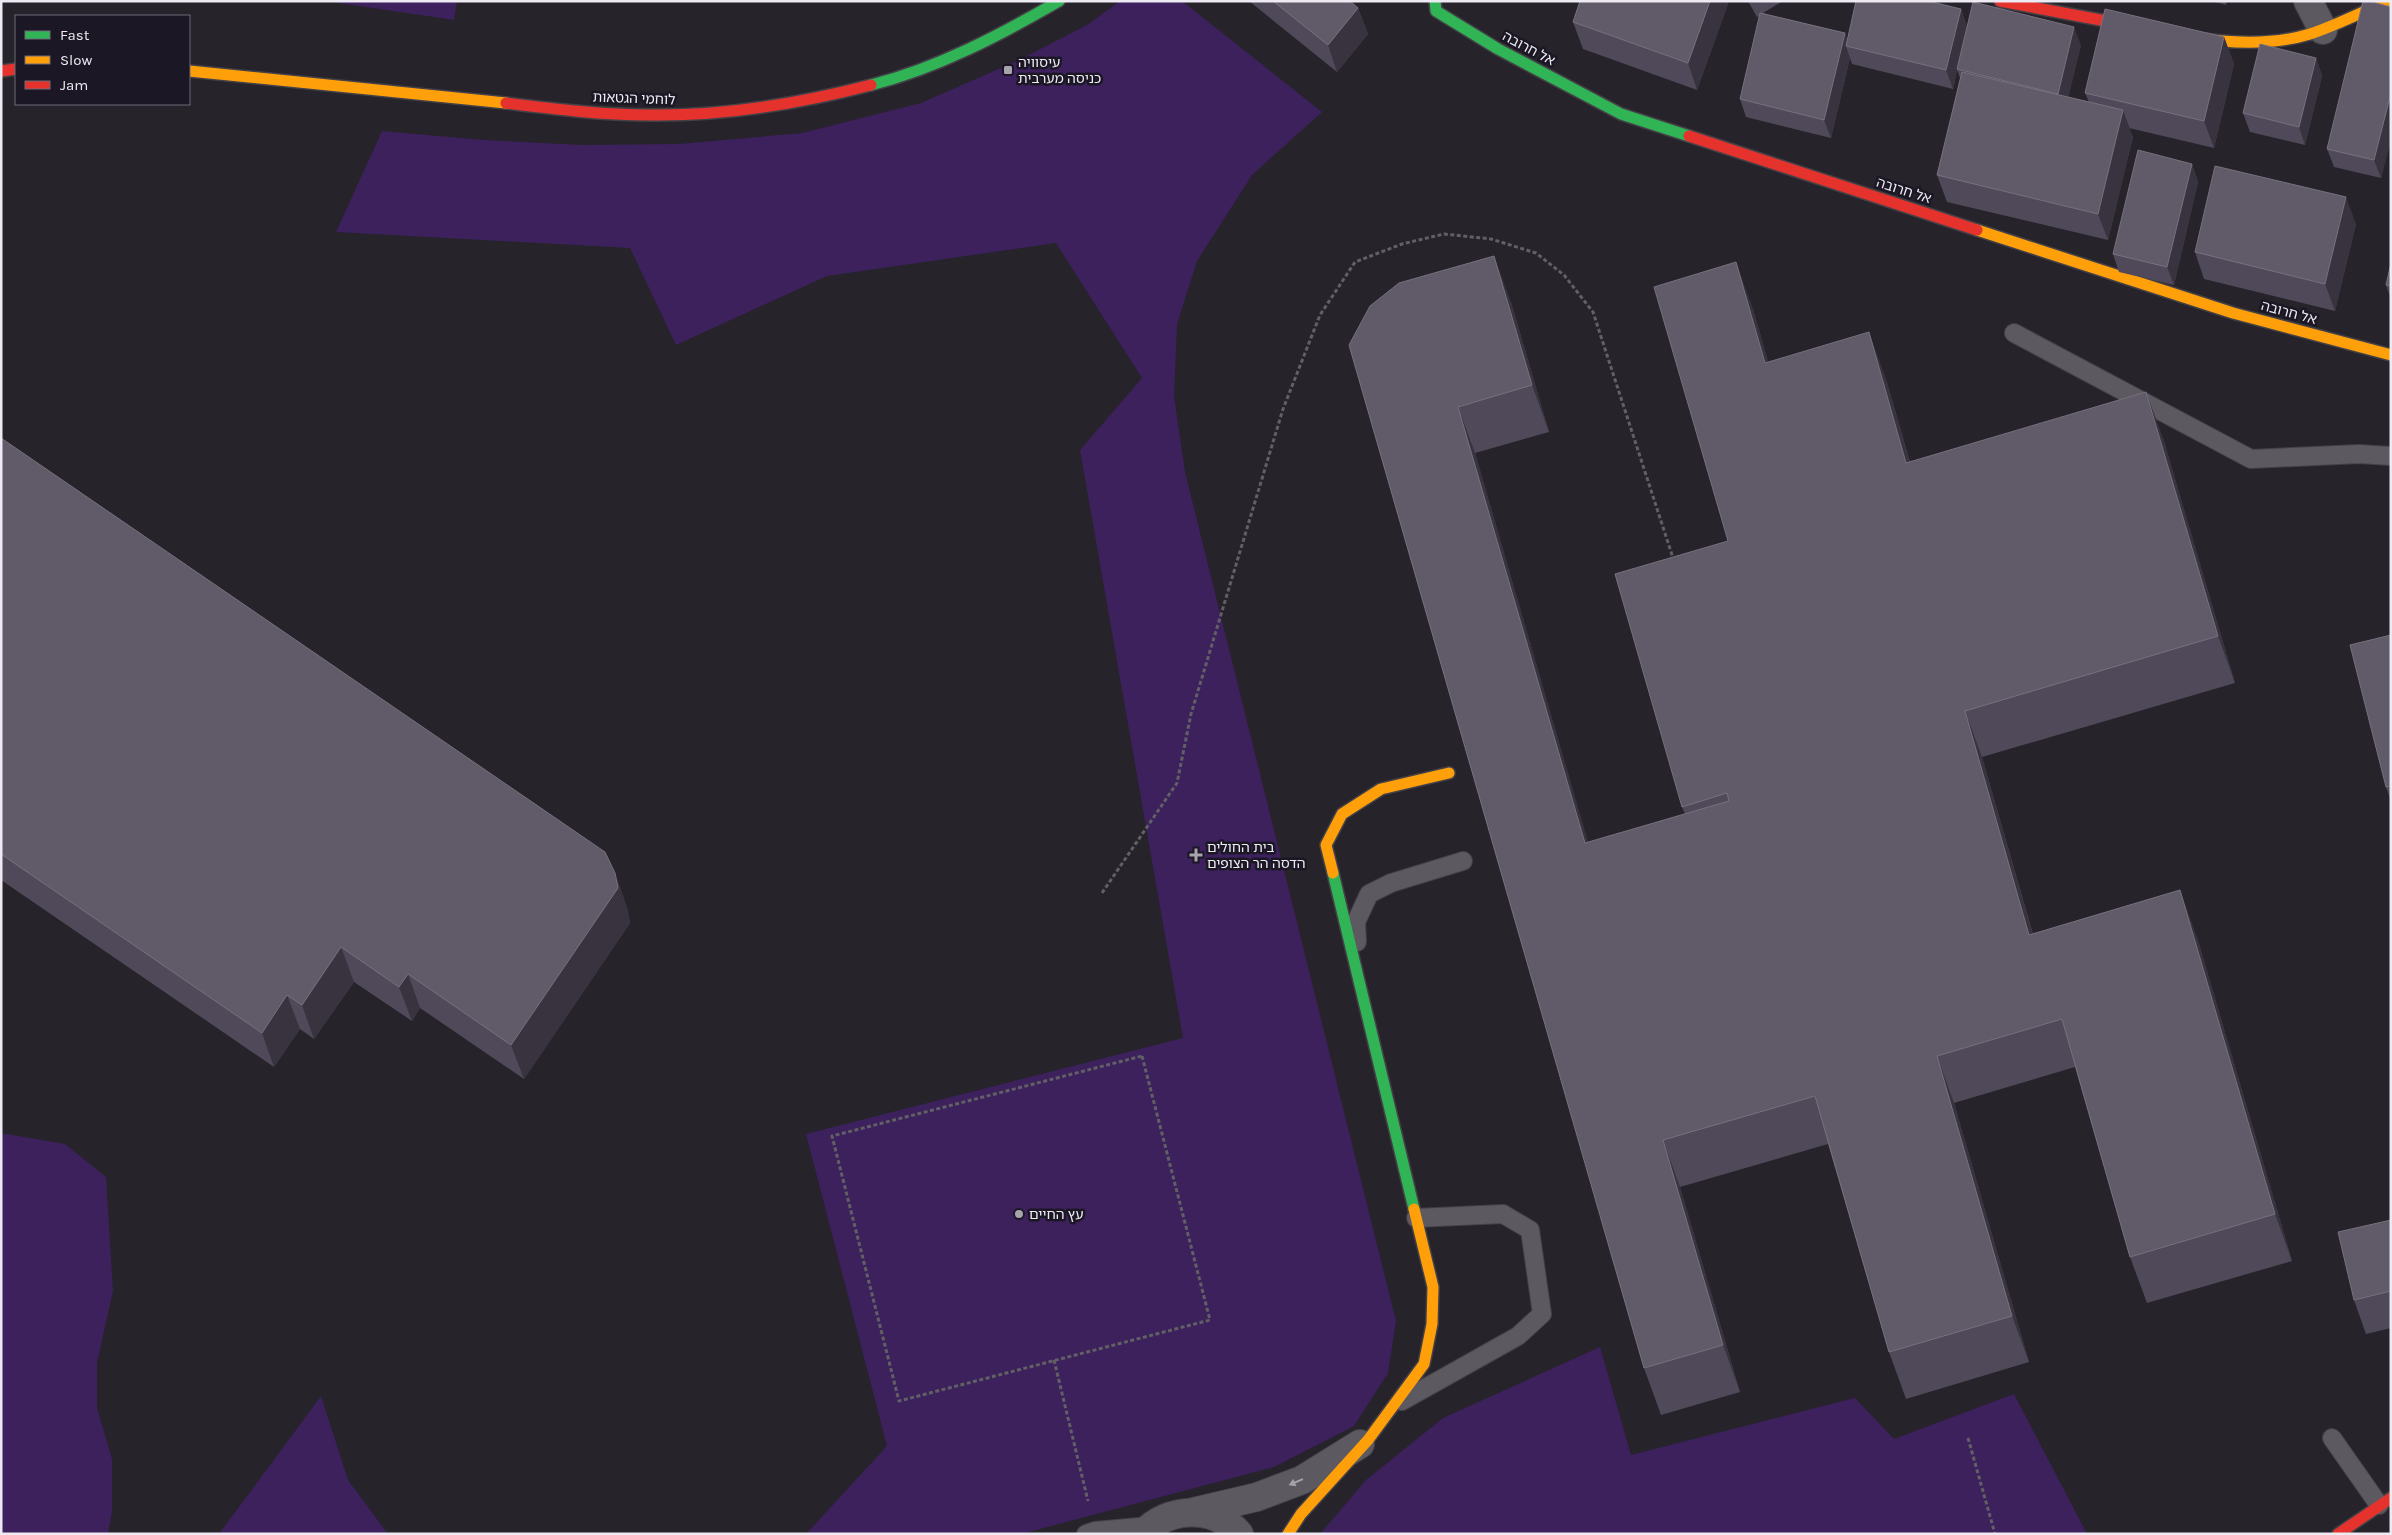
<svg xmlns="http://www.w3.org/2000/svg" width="2392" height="1535" viewBox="0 0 2392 1535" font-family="Karla,'Noto Sans Hebrew',sans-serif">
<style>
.green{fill:#3c215d}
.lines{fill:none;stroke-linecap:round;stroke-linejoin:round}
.lane-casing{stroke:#434147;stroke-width:20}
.street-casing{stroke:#434147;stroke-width:30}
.fast-casing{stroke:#434147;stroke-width:14}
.slow-casing{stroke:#434147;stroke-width:14}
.jam-casing{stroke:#434147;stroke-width:14}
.path{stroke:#625f65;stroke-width:3;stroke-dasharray:4 2.5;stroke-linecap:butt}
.lane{stroke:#5c5a60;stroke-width:18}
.street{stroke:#5c5a60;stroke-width:28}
.fast{stroke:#30b455;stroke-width:11}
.slow{stroke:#ff9f0a;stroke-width:11}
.jam{stroke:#e5322d;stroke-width:11}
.wall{fill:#504959}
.shaded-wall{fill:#38333f}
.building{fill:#615a69;stroke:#77717f}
.oneway{fill:#a4a2aa}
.poi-dot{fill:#a7a4ad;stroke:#1b1724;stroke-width:2}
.labels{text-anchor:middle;stroke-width:5;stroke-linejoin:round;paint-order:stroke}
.street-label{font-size:14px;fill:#edeaf3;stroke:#1b1724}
.poi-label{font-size:14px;fill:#edeaf3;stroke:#1b1724;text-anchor:start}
</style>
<rect width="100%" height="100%" fill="#26232a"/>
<g class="green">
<polygon points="326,1 457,1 454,20"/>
<polygon points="1120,1 1182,1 1322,112 1252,175 1197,261 1177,324 1174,396 1185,472 1396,1321 1388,1373 1354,1426 1274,1467 1021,1534 806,1534 887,1446 806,1134 1183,1038 1080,450 1142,378 1056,243 827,276 676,345 630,248 336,232 382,131 484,140 582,145 679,144 802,133 921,103 1019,60 1087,25"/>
<polygon points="1,1133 65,1144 106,1177 113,1291 97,1363 97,1408 112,1459 112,1511 108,1534 1,1534"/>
<polygon points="1600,1347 1631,1455 1855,1398 1894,1439 2014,1394 2087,1534 1320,1534 1366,1480 1443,1418"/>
<polygon points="321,1396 348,1480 388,1534 219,1534"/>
</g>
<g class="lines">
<defs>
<g id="lane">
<polyline points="2014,333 2251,459 2359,454 2391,456"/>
<polyline points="1357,942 1356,922 1369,894 1391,883 1463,861"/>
<polyline points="1402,1401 1518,1336 1542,1314 1530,1230 1503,1214 1416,1218"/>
<polyline points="2332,1438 2379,1505"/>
<polyline points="1086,1534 1095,1531 1150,1526"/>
</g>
<g id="street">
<polyline points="2308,1 2323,30"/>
<polyline points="1193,1512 1257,1497 1302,1480 1360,1444"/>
<path d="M1143 1534C1169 1506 1214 1505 1239 1534"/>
</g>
<g id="fast">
<polyline points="1435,1 1436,11 1498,49 1621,114 1689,136"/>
<path d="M871 85C938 68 1000 35 1059 1"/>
<polyline points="1333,873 1414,1209"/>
</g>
<g id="slow">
<path d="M2188 37C2228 43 2271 46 2310 34 2337 25 2362 12 2388 1"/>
<polyline points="189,71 506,103"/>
<polyline points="1977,230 2233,313 2391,355"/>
<polyline points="1333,873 1326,845 1342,814 1381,789 1449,773"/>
<polyline points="1288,1534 1301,1514 1368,1440 1424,1364 1432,1324 1433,1287 1414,1209"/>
</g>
<g id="jam">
<polyline points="2000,1 2138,27"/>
<polyline points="1,71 16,69"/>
<path d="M506 103C554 109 602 115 650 115 725 116 798 104 871 85"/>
<polyline points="1689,136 1977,230"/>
<polyline points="2338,1534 2391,1498"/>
</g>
</defs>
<use href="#lane" class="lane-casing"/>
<use href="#street" class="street-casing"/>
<use href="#fast" class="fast-casing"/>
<use href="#slow" class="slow-casing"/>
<use href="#jam" class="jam-casing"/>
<g class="path">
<polyline points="1102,893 1177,783 1191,714 1283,409 1320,315 1355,262 1402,244 1444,234 1491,239 1536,253 1564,275 1593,312 1674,561"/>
<polygon points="1142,1056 1210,1320 899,1401 832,1136"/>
<polyline points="1054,1360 1088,1501"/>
<polyline points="1968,1438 1995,1534"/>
</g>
<use href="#lane" class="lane"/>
<use href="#street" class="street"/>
<use href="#fast" class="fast"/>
<use href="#slow" class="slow"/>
<use href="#jam" class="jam"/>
</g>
<g class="wall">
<polygon points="1249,1 1350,1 1358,8 1368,34 1337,72"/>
<polygon points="1729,1 1697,90 1583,49 1573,22"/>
<polygon points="1748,1 1783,1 1763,13 1845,33 1847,40 1961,9 1967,27 2081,45 2068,97 2089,102 2085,93 2224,37 2234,64 2214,148 2129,128 2133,137 2108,240 1947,202 1937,175 1960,78 1957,70 1953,89 1852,64 1850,58 1831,138 1746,117 1740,99 1760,16 1757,17"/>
<polygon points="2212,1 2227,1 2226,5"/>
<polygon points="2391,7 2391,139 2381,178 2334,167 2327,149"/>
<polygon points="2316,58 2322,76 2305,145 2250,132 2243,113"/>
<polygon points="2192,164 2198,182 2174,285 2119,272 2113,254"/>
<polygon points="2356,224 2335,311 2204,279 2195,252"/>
<polygon points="2391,263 2391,299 2386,285"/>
<polygon points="1511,302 1549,432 1475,453 1588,843 1685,814 1682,807 1728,541 1753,309 1768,362 1886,379 1910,462 2163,438 2235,683 1982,757 2033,934 2197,937 2292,1261 2147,1303 2130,1257 2075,1067 1954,1103 2029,1362 1906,1399 1889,1352 1828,1144 1680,1187 1740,1392 1661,1415 1644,1368 1349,345"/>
<polygon points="1,438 615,873 627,908 630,923 524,1079 420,1008 412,1021 354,982 314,1039 300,1029 274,1067 1,880"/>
<polygon points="2391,635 2391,801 2386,787"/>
<polygon points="2391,1220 2391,1328 2366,1334 2354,1300"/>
</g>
<g class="shaded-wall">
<polygon points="1710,1 1729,1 1697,90 1688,63"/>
<polygon points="1358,8 1368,34 1337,72 1328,45"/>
<polygon points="1961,9 1967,27 1953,89 1946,70"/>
<polygon points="2074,27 2081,45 2065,112 2058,94"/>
<polygon points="1845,33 1850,47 1846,46 1850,58 1831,138 1824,120"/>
<polygon points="2224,37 2234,64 2214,148 2204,121"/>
<polygon points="2316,58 2322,76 2305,145 2299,127"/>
<polygon points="2391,93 2391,139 2381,178 2374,160"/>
<polygon points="2123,110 2133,137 2108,240 2098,214"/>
<polygon points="2192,164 2198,182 2174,285 2167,267"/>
<polygon points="2346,197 2356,224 2335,311 2325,284"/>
<polygon points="1494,256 1511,302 1549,432 1532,385"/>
<polygon points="1736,262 1753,309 1782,409 1765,363"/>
<polygon points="1869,332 1886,379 1923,509 1906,463"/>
<polygon points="2146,392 2163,438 2235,683 2218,636"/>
<polygon points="1458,407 1475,453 1602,890 1585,843"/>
<polygon points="1965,711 1982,757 2046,981 2029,935"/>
<polygon points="615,873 627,908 630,923 524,1079 511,1045"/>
<polygon points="2180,890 2197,937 2292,1261 2275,1214"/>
<polygon points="341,947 354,982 314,1039 302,1005"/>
<polygon points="408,974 420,1008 412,1021 399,987"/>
<polygon points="287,995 300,1029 274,1067 262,1033"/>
<polygon points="1937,1056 1954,1103 2029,1362 2012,1316"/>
<polygon points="1663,1140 1680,1187 1740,1392 1723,1345"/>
</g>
<g class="building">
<polygon points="1273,1 1350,1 1358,8 1328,45"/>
<polygon points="1580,1 1710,1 1688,63 1573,22"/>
<polygon points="1856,1 1928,1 1961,9 1946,70 1846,46"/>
<polygon points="2363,1 2369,1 2391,7 2391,93 2374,160 2327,149"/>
<polygon points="1973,2 2074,27 2058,94 1957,69"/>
<polygon points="2105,9 2224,37 2204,121 2085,93"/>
<polygon points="1760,13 1845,33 1824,120 1740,99"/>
<polygon points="2260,44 2316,58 2299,127 2243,113"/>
<polygon points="1962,72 2123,110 2098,214 1937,175"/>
<polygon points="2138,150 2192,164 2167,267 2113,254"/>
<polygon points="2215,166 2346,197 2325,284 2195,252"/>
<polygon points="1494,256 1532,385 1458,407 1585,843 1729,801 1727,793 1682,807 1615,574 1728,541 1654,287 1736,262 1765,363 1869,332 1906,463 2146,392 2218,636 1965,711 2029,935 2180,890 2275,1214 2130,1257 2062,1019 1937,1056 2012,1316 1889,1352 1815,1096 1663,1140 1723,1345 1644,1368 1349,345 1370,306 1399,283"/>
<polygon points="2391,263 2391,286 2386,285"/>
<polygon points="1,438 605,852 615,873 618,888 511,1045 408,974 399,987 341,947 302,1005 287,995 262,1033 1,854"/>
<polygon points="2391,635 2391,786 2386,787 2350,645"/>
<polygon points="2391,1220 2391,1291 2354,1300 2338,1232"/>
</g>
<defs><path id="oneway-solid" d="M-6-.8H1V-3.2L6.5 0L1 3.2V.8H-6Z" transform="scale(1.25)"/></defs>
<use class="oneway" href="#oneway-solid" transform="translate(1296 1482) rotate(157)"/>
<g class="poi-dot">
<rect x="1003" y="65" width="10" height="10" rx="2.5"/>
<path d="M1193.5 847.5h5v5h5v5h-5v5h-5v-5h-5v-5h5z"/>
<circle cx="1019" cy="1214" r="5"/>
</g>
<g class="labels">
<g class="street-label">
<text transform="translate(1529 48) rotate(28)" y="5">אל חרובה</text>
<text transform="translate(634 98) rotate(2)" y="5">לוחמי הגטאות</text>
<text transform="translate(1904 190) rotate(18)" y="5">אל חרובה</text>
<text transform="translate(2289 312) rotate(15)" y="5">אל חרובה</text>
</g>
<g class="poi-label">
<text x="1018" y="67">עיסוויה<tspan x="1018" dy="16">כניסה מערבית</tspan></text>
<text x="1207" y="852">בית החולים<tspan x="1207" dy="16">הדסה הר הצופים</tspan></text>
<text x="1029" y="1219">עץ החיים</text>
</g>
</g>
<rect width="2392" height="1535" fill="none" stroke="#edeaf3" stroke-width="5"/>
<rect x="15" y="15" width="175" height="90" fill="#1b1724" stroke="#6f6b77"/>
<rect x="25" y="31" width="25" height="8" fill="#30b455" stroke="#6f6b77"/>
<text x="60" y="40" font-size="15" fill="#edeaf3">Fast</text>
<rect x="25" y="56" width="25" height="8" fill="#ff9f0a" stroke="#6f6b77"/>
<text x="60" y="65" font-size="15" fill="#edeaf3">Slow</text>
<rect x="25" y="81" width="25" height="8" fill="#e5322d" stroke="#6f6b77"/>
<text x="60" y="90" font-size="15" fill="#edeaf3">Jam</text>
</svg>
